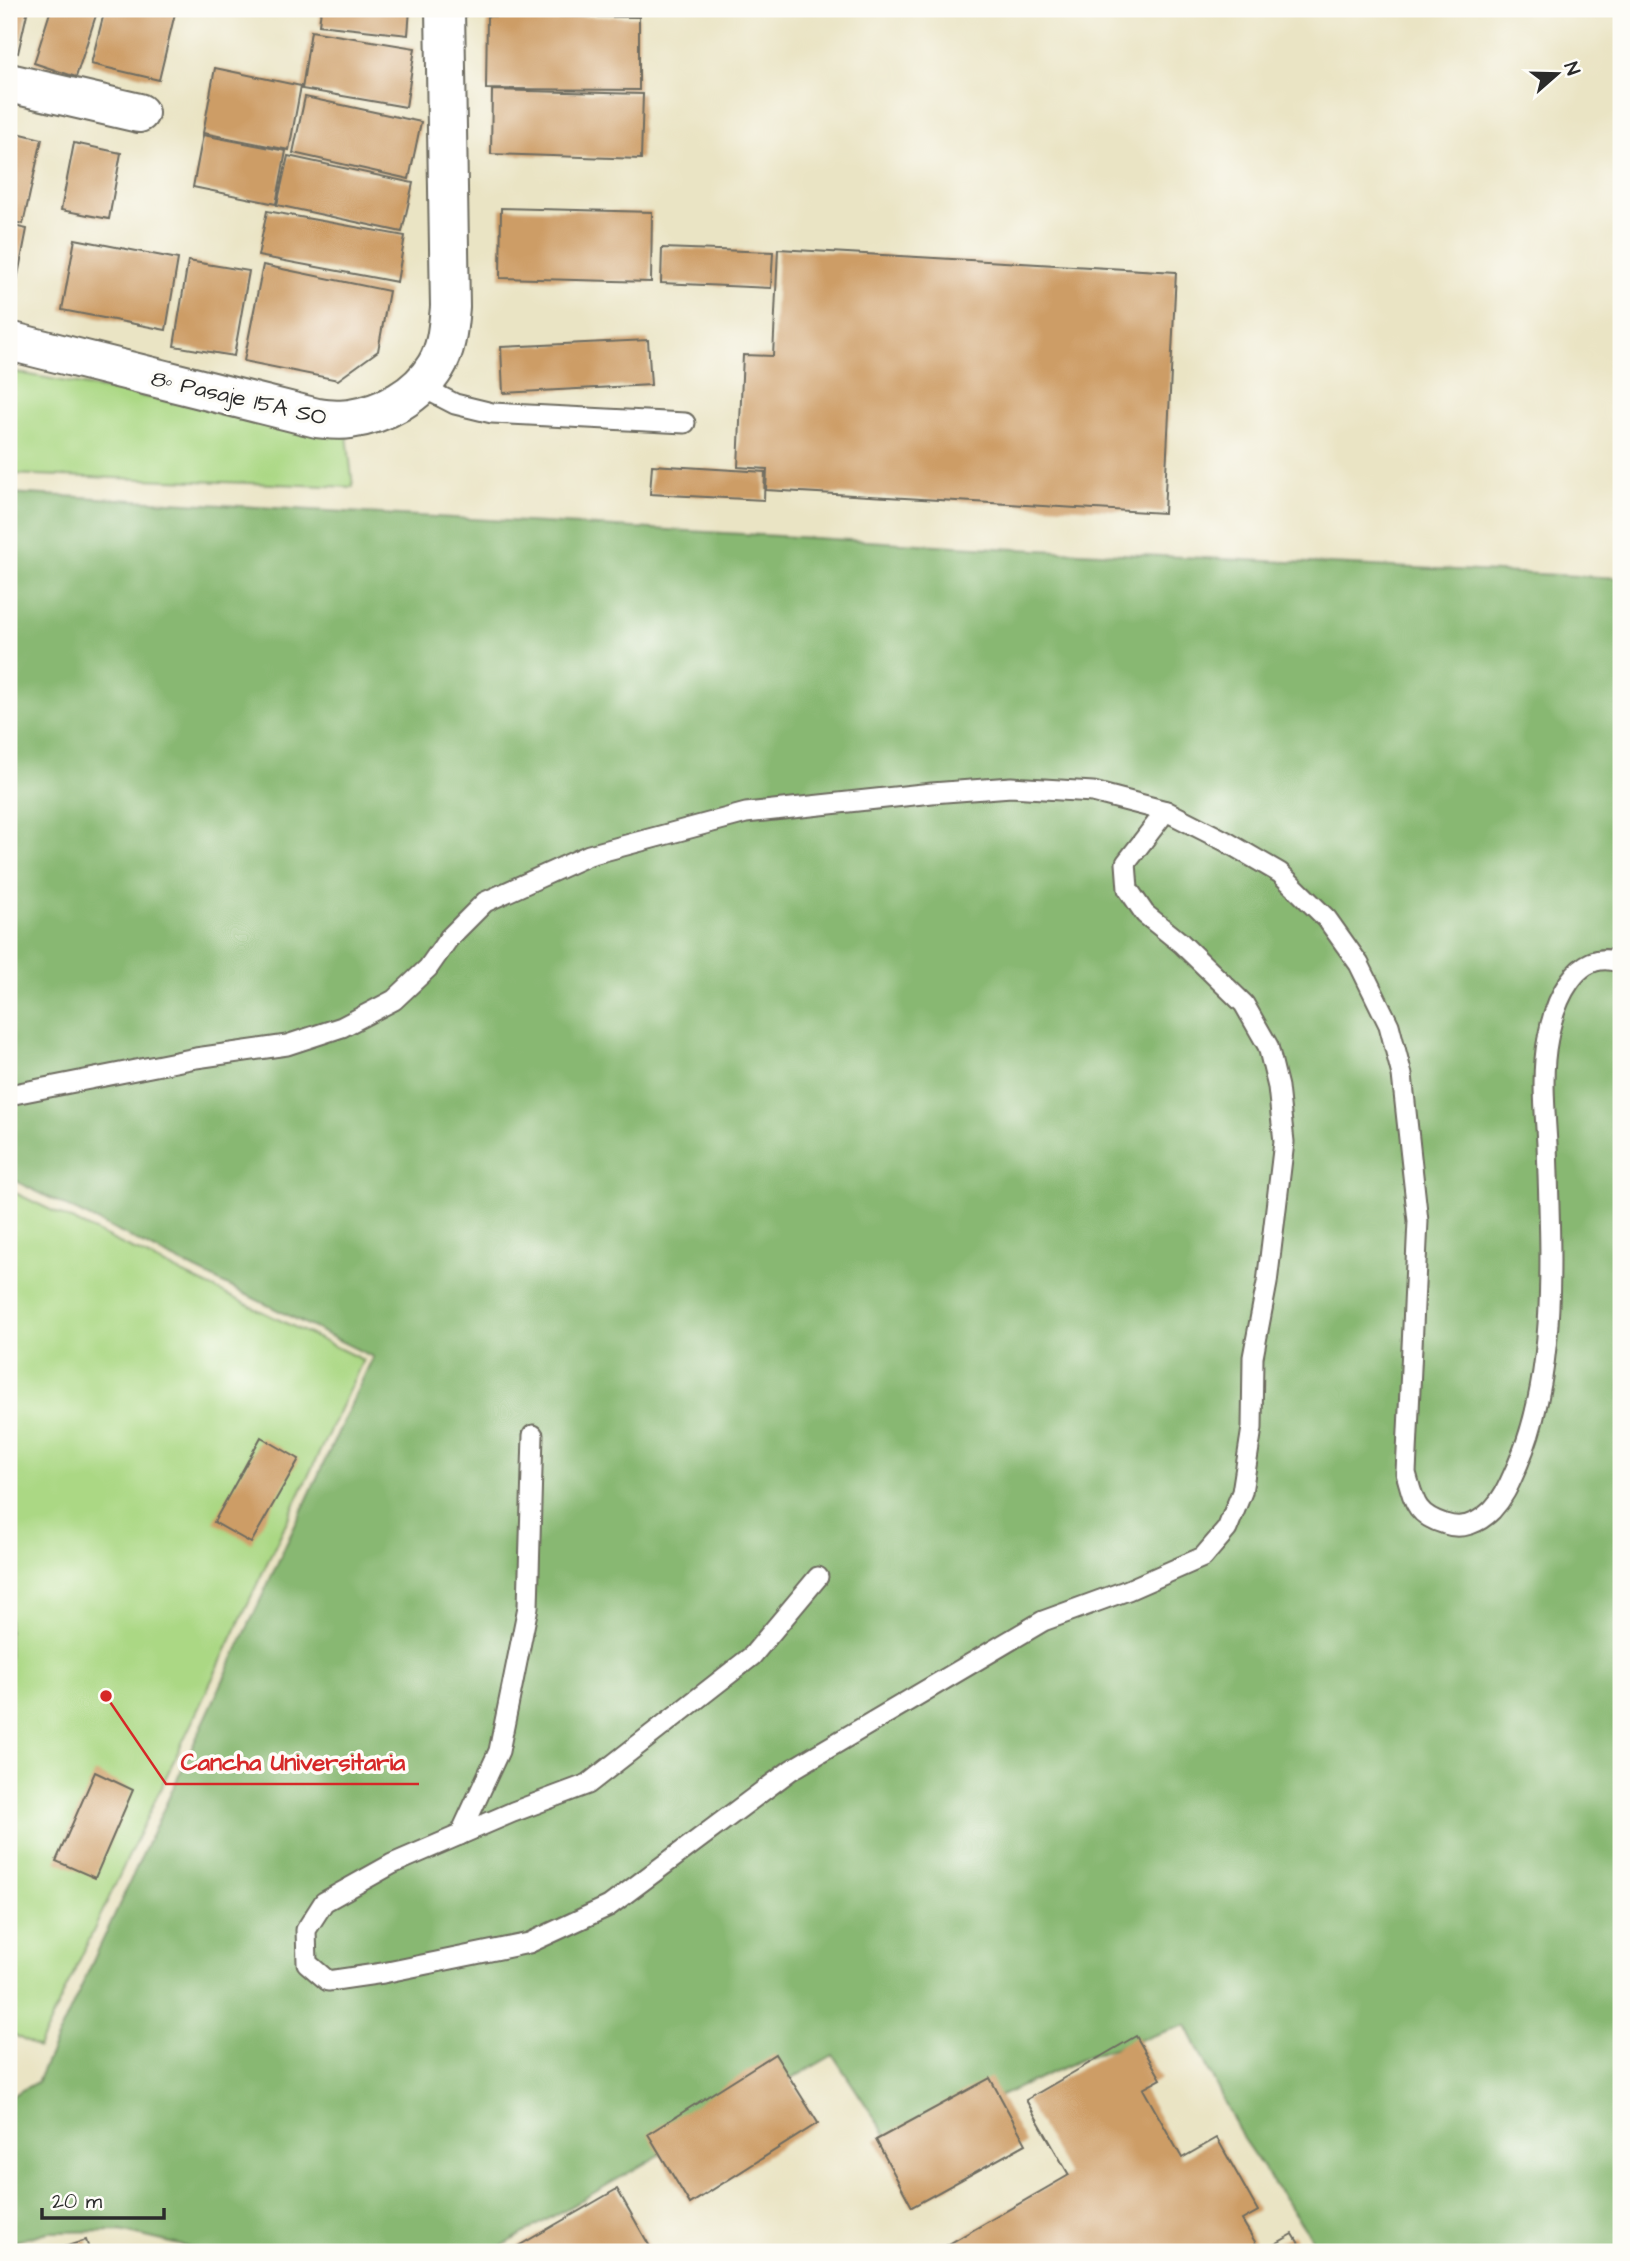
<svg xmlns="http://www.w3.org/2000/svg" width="1630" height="2261" viewBox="0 0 1630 2261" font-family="'Architects Daughter',sans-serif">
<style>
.green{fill:#abd884;stroke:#6b8258;stroke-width:2}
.forest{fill:#88b872;stroke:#5a724e;stroke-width:2}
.building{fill:#cd9d66}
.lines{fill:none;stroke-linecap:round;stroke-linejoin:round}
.service-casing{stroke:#6e6c61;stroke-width:23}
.minor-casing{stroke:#6e6c61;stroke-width:42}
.service{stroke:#fff;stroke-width:19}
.minor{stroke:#fff;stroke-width:38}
.labels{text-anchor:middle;stroke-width:7;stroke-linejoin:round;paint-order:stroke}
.street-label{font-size:23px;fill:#2b2b2b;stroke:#fdfcf7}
.leader{fill:none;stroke:#d62828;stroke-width:2.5}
.callout-dot{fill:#d62828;stroke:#fdfcf7;stroke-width:2.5}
.callout-label{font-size:24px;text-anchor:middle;font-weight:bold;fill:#d62828;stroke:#fdfcf7;stroke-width:7;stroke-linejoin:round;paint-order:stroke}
</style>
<rect width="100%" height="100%" fill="#fdfcf7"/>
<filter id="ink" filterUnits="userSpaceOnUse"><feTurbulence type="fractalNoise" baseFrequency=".0143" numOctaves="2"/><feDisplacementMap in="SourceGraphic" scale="14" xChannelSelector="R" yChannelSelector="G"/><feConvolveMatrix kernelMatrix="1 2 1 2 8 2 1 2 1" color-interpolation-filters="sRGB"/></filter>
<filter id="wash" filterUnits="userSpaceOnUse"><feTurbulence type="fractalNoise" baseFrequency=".00686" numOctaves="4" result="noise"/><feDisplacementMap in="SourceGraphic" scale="28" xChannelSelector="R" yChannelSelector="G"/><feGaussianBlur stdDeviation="1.57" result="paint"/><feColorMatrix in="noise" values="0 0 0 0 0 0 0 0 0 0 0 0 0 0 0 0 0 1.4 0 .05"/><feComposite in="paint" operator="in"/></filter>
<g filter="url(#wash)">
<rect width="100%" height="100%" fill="#eae4c4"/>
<g class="green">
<polygon points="9,371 347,435 353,487 9,474"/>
<polygon points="9,1190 363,1360 38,2048 9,2032"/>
</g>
<polygon class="forest" points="9,493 955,546 1621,578 1621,2252 1321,2252 1243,2139 1186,2025 1086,2057 980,2105 891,2143 833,2055 491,2252 201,2252 197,2249 120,2231 48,2232 9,2243 9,2097 37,2082 373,1357 9,1178"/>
<g id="blocks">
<g class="building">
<polygon points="9,9 28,9 18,53 9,51"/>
<polygon points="51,9 98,9 76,77 34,63"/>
<polygon points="105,9 176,9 159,80 91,64"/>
<polygon points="321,9 410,9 408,35 319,25"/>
<polygon points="595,9 631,9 631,12 595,11"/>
<polygon points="487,16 639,17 639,90 486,89"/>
<polygon points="311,31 415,48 406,107 302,89"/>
<polygon points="215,68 301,86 289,150 203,133"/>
<polygon points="492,90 643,94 641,159 491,154"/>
<polygon points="305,97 421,122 409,179 293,153"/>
<polygon points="9,131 42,139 23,224 9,221"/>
<polygon points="203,135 286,151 276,204 193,187"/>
<polygon points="74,143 121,153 109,219 61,210"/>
<polygon points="288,156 413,183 402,232 277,205"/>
<polygon points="501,208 652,212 651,282 500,278"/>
<polygon points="267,211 405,236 397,282 258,256"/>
<polygon points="9,225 27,229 13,301 9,300"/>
<polygon points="75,239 178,259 166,330 62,310"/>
<polygon points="662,248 773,252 771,288 661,283"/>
<polygon points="778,249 1176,272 1164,513 766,490 767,469 738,467 743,355 773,356"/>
<polygon points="188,261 249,271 234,356 174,346"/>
<polygon points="263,265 389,291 378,351 338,380 244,361"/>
<polygon points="648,340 651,385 503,393 501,347"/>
<polygon points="652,465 765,472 764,500 650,494"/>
<polygon points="261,1437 299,1459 251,1543 214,1522"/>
<polygon points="95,1772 133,1790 95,1878 56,1861"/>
<polygon points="1136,2036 1161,2079 1143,2089 1182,2158 1217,2138 1258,2211 1242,2220 1261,2252 1293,2234 1304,2252 1157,2252 1155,2250 1150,2252 935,2252 1069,2175 1026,2100"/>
<polygon points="775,2054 818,2123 690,2204 648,2134"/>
<polygon points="990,2078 1026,2144 912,2207 876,2140"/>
<polygon points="617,2189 653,2252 508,2252"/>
<polygon points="86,2240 90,2252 49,2252"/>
</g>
</g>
</g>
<g filter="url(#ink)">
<use href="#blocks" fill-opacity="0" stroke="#6e6c61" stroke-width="2"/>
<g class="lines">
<defs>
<g id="service">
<polyline points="420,386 455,404 492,413 685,423"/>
<path d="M9 1095 196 1058 287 1045 342 1027 394 1000 428 968 449 938 485 902 589 855 746 813 932 793 1011 787 1093 792 1166 811 1225 841 1280 873 1327 919 1359 964 1389 1025 1402 1075 1418 1221 1406 1473C1414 1501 1415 1515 1445 1524 1462 1530 1479 1523 1492 1510 1505 1496 1510 1482 1518 1464 1559 1369 1550 1246 1547 1144 1545 1109 1541 1073 1548 1038 1554 1004 1576 945 1621 963"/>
<polyline points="818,1577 752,1656 588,1784 513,1812 392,1864 324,1902 306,1930 307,1963 328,1981 383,1973 529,1943 609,1906 791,1770 1043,1621 1128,1590 1203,1557 1227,1529 1242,1492 1252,1428 1253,1357 1267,1283 1284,1142 1278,1087 1268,1046 1244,1004 1181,943 1145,914 1128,889 1126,863 1166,811"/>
<polyline points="460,1835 499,1751 528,1607 533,1435"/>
</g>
<g id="minor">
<polyline points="9,83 139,113"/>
<path d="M9 341 317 418C327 419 339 421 350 419 384 414 418 396 436 366 447 348 448 327 450 307L445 9"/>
</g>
</defs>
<use href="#service" class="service-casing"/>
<use href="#minor" class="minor-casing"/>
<use href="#service" class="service"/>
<use href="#minor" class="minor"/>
</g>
</g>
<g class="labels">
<g class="street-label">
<text transform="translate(239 397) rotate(13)" y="8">8º Pasaje 15A SO</text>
</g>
</g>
<path class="leader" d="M106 1696L166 1784H419"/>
<circle class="callout-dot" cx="106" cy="1696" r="7"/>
<g class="callout-label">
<text x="293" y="1770">Cancha Universitaria</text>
</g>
<rect width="1630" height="2261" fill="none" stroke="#fdfcf7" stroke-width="35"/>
<g transform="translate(1557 74) rotate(70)" stroke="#fdfcf7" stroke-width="5" paint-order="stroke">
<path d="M0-5L12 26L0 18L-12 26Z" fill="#2b2b2b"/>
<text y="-10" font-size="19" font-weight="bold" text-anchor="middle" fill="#2b2b2b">N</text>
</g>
<path d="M42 2208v10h122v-10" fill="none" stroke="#2b2b2b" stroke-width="3.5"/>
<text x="52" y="2208" font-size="21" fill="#2b2b2b" stroke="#fdfcf7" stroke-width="5" paint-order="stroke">20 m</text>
</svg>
